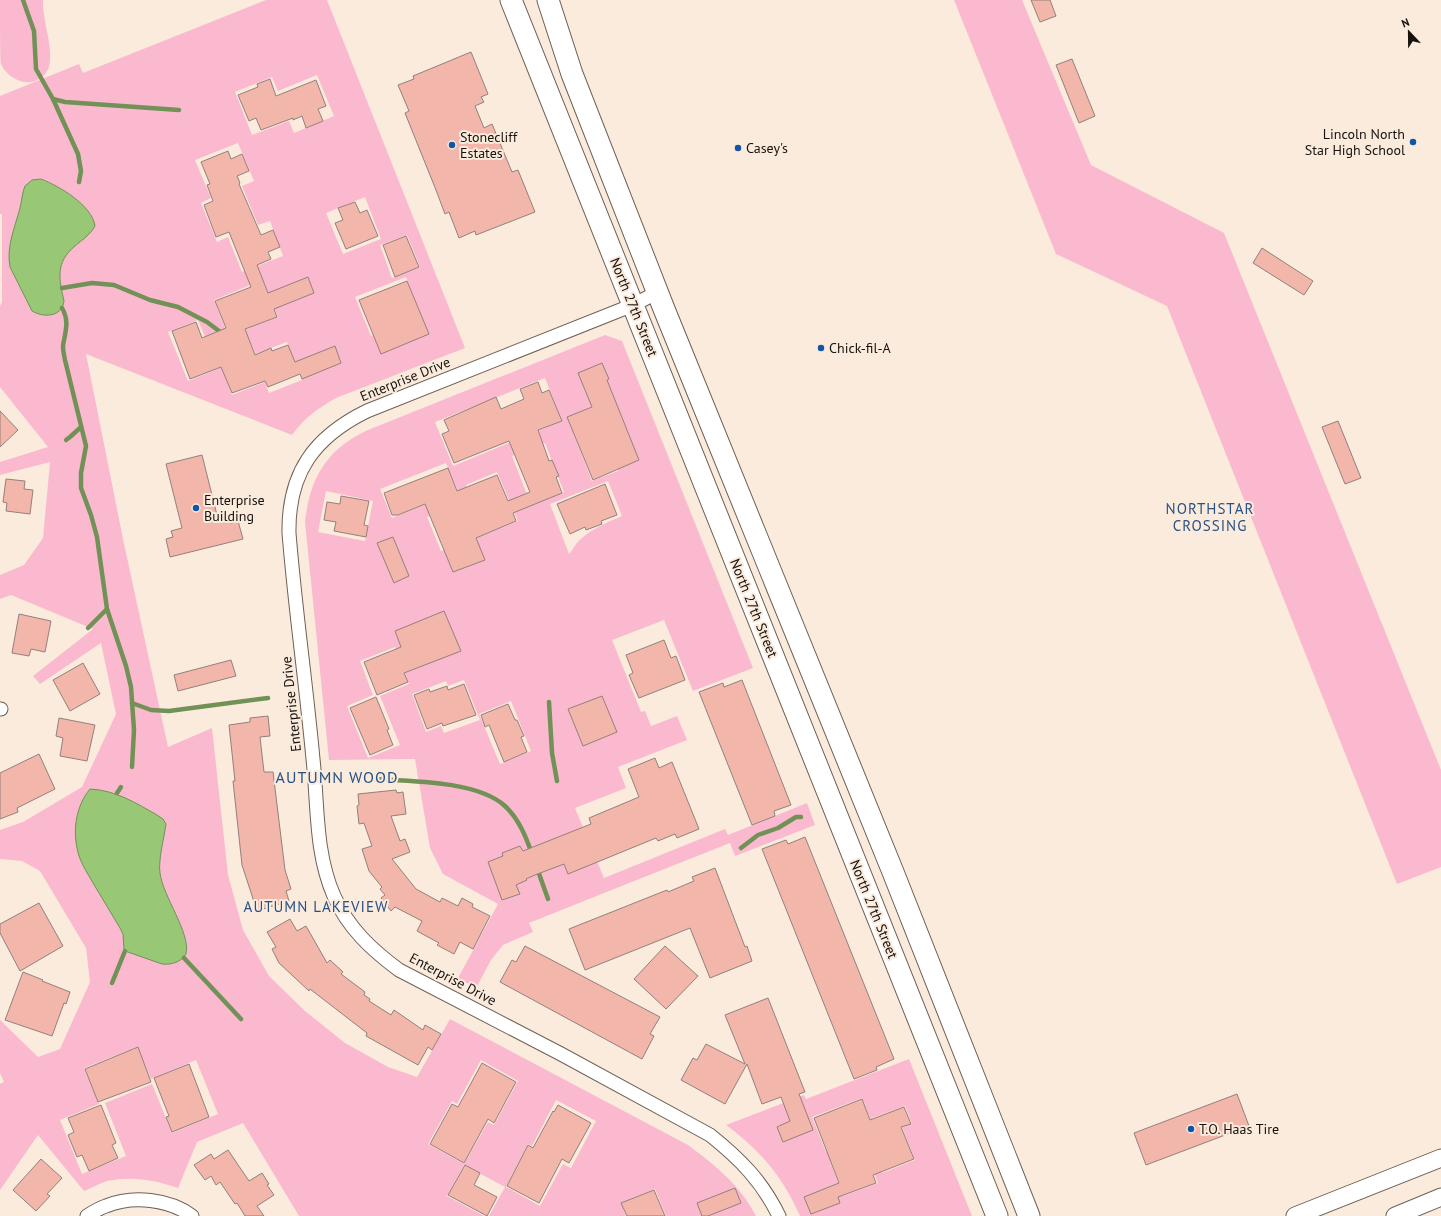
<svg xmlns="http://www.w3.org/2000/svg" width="1441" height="1216" viewBox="0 0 1441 1216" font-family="'PT Sans',sans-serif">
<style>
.green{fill:#fbb9cf;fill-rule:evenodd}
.water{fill:#98c775;stroke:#719156}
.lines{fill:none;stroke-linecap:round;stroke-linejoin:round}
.stream{stroke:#719156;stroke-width:4.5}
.building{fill:#f2b6ab;stroke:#93807c}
.minor-casing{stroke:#6d6055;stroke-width:15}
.tertiary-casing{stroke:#6d6055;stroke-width:19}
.primary-casing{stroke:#6d6055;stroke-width:23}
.minor{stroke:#fff;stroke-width:13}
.tertiary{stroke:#fff;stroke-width:17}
.primary{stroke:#fff;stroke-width:21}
.poi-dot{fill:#0e56a5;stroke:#faebdd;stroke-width:1.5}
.labels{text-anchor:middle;stroke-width:4;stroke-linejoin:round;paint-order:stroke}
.poi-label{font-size:14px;fill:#17120d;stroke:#faebdd;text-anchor:start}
.street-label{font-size:14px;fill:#17120d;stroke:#faebdd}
.neighbourhood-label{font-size:15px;letter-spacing:1px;fill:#275186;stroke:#faebdd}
.quarter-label{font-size:16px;letter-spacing:1px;fill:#275186;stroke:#faebdd}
</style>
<rect width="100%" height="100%" fill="#faebdd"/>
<g class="green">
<path d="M0 0H43C42 21 54 47 49 67 46 75 39 81 31 82 19 84 6 75 1 64 0 59 0 10 0 0Z"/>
<path d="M266 0H327L465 348 336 398C317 409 305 417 292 435L86 354 123 539 168 747 212 728 228 875 243 930 269 976 305 1011 345 1043 388 1067 417 1077 450 1019 688 1145C716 1166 739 1184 756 1216H666L655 1189 621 1203 626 1216H489L505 1187 464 1165 447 1196 484 1216H299L243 1123 197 1142 178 1188C154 1180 133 1176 107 1181 100 1183 92 1188 84 1191L38 1135 0 1190V1084L4 1082 0 1073V1020L38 1057 60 1049 90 982 86 948 40 871 22 861 0 859V830L23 822 82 787 116 714 101 643 40 684 33 676 93 629 11 595 0 599V575L24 565 43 538 50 462 0 475V462L48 447 0 387V306L2 302V214H0V96L79 64 83 73ZM317 75 334 116 294 133 289 121 252 135 235 92 272 77 278 91ZM238 143 254 181 242 186 258 225 270 221 283 256 242 272 228 237 217 242 201 203 211 198 195 160ZM365 197 381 239 343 254 326 213ZM407 235 420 267 392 278 380 245ZM406 277 421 316 371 336 355 297ZM263 280 278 317 228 336 214 300ZM198 320 218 369 188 381 168 332ZM287 342 302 380 269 393 265 382 232 395 218 358 252 345 255 354ZM137 1047 151 1079 196 1060 218 1114 172 1133 152 1084 105 1103 126 1156 82 1174 60 1120 99 1104 84 1068ZM481 1060 518 1081 494 1125 488 1122 464 1164 428 1144 452 1101 457 1104ZM556 1100 596 1121 571 1168 563 1164 540 1206 506 1187 528 1144 532 1146Z"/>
<polygon points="954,0 1022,0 1091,165 1224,233 1441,770 1441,867 1397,884 1167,306 1056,254"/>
<path d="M605 335 622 341 753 668 693 691 664 620 612 640 641 712 645 711 651 726 677 716 687 740 618 767 626 788 575 808 604 878 725 829 728 835 807 803 815 825 735 856 730 843 609 891 529 923 533 932 503 945 491 960 476 988 458 978 498 904 443 874 430 848 415 759 329 760 305 522C310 477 327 449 368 430ZM545 378 562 421 453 466 435 422ZM592 407 618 471 592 481 567 417ZM545 443 564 492 531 505 512 456ZM446 463 458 491 392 518 380 489ZM497 472 518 521 486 534 466 485ZM608 481 622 516C606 523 588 530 576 544 574 547 572 551 569 554L550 504ZM326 491 373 501 365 541 318 532ZM464 502 477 537 441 551 427 517ZM395 647 409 684 380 696 400 745 368 758 347 706 373 695 360 661ZM464 680 480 720 444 733 441 726 426 732 412 694 446 681 448 686ZM511 701 531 751 500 764 479 714Z"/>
<path d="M909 1059 972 1216H800C783 1177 760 1150 726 1125L804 1095 806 1099ZM862 1098 876 1133 826 1152 812 1117ZM905 1106 912 1124 902 1127 915 1160 882 1173 869 1138 878 1134 872 1118ZM864 1148 878 1183 843 1196 830 1161Z"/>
</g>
<g class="water">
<path d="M41 179C59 186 92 205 95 226 90 235 82 240 75 246 55 263 59 278 64 301 62 317 44 318 32 311L10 267C6 247 15 227 20 208 22 200 22 193 25 186L32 180Z"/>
<path d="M90 789C115 790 136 803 157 815L163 819 166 824C164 838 158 861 160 873 163 897 191 933 186 954 181 962 172 965 162 964L125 951 124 949 123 934 120 928C111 913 102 898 93 883 88 874 82 865 79 856 72 833 75 807 90 789Z"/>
</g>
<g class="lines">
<g class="stream">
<polyline points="23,0 34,31 36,69 53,99 78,154 81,171 79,182"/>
<polyline points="53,99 65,102 179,110"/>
<polyline points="62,288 92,283 114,285 150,300 178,307 207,322 223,334"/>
<path d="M62 308C70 322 65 332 63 346 63 351 64 355 65 360L86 446 81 473V488L91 515 97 537 107 609 126 666 131 687 134 730 132 767"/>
<polyline points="66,440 70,437 81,427"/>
<polyline points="88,628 107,609"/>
<polyline points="549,702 552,753 557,781"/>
<polyline points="132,703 151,710 169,711 268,698"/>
<path d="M375 779C411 781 478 781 505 806 519 819 526 837 532 854"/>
<polyline points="117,793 121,787"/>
<polyline points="741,848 758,835 778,828 796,817 801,817"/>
<polyline points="537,868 548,899"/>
<polyline points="184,958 241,1019"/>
<polyline points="112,983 125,951"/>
</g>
</g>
<g class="building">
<polygon points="1031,0 1050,0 1056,16 1040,22"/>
<polygon points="471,52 488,94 481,97 484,102 475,106 484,128 492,124 512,172 518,170 535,212 476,235 475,231 459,238 449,212 445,214 436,190 405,113 409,111 398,85 414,79 413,76"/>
<polygon points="1072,59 1095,116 1079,123 1056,65"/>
<polygon points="270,79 276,96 316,80 326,106 318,109 323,121 306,128 302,116 293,120 293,118 261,130 256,118 249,121 238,95 258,87 257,84"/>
<polygon points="228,151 231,159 242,154 249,171 237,176 240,183 239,184 261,235 273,230 280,247 268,252 271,259 257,265 268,293 308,277 314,293 274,309 277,317 245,329 255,355 271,348 272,351 288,345 295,362 335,346 341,363 302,379 300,374 268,387 265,381 232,393 221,367 190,379 172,331 196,322 202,338 226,328 215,301 251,287 229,232 216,237 204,205 213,201 207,185 210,184 201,162"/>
<polygon points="355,202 360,213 367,210 378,236 346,249 335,223 343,220 338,208"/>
<polygon points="406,236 419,267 395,277 383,245"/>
<polygon points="1262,248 1313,281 1304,295 1253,263"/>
<polygon points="407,281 429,334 381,354 359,300"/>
<polygon points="602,363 609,379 607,380 639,460 593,480 567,417 592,407 578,373"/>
<polygon points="538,382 542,393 549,390 562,421 538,430 549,461 552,460 559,476 556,477 562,493 513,513 516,521 476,538 485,560 453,572 425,504 398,515 392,515 384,493 448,468 457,491 497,475 508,501 530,492 509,441 454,463 442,434 449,431 444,420 496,397 501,409 524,399 520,389"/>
<polygon points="0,411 18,430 0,447"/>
<polygon points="1338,421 1361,478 1345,484 1322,427"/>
<polygon points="202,455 218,519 230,516 231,523 238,521 243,539 170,557 166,539 173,537 171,531 182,528 166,464"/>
<polygon points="6,479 25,481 24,489 33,490 30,514 6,511 7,503 3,502"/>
<polygon points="605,484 617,515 601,521 602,524 586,530 585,527 570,534 557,504"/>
<polygon points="341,496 369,501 364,525 368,526 366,537 334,531 336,522 324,520 327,502 340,504"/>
<polygon points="393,537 409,576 394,583 377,543"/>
<polygon points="444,611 461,651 404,673 408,682 377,695 364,662 401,647 395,631"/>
<polygon points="19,614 51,621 45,652 31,649 29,656 12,653"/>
<polygon points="664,640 671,658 676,656 685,680 639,698 629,675 633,673 626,655"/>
<polygon points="231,660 236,676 178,691 174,675"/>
<polygon points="83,663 100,694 70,711 53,680"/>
<polygon points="742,680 791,805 774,811 775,816 752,825 699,692 723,683 724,687"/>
<polygon points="464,684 476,715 443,726 442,723 427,729 414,695 429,689 430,692 447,686 448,690"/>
<polygon points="602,696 617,732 583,746 568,709"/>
<polygon points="376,697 389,729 387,730 393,745 370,755 350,708"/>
<polygon points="508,704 515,720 517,720 524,736 521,737 527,752 504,762 489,725 485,727 481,715"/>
<polygon points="268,716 270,736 260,737 264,772 273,772 285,870 291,889 286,891 289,901 257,911 242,865 233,781 235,781 229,725 250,722 250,718"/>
<polygon points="59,718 95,725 87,761 60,756 63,738 56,736"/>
<polygon points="39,754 55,789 17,808 18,812 0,819 0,773"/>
<polygon points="655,758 659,768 672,762 699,829 677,838 675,834 658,841 656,838 568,874 564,864 535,875 526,879 527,880 516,885 520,894 502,900 488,862 503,856 502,853 520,846 523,851 591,824 589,818 639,797 628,769"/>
<polygon points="396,790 397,793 403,792 406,814 391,816 400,841 405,839 410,852 392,859 416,889 440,902 442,898 458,906 462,898 473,904 472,907 490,916 473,949 460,942 454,954 437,945 439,943 417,931 422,921 395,907 391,911 381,898 385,895 380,889 382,887 369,871 362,849 372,846 364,823 359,824 357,806 359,805 358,794"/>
<polygon points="805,837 894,1059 876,1067 877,1070 854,1079 762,849 786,840 788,844"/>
<polygon points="715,868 745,947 747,946 752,961 710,978 690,928 585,970 569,929 667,890 668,892 694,881 692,877"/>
<polygon points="39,903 63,946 20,971 0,933 0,924"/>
<polygon points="290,919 297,931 306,926 327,963 330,960 343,972 341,974 365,992 364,995 370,999 369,1001 391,1015 394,1010 423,1030 425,1025 441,1034 432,1050 428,1047 418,1065 366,1036 367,1033 310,989 309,991 279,963 272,949 276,947 267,932"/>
<polygon points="525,946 660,1017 650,1034 654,1036 642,1059 500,982 512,960 516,962"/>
<polygon points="665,946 698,976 666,1009 634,979"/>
<polygon points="23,972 43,980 42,981 70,992 66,1004 64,1003 52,1036 5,1020"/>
<polygon points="768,998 805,1092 799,1094 813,1130 783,1142 777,1127 790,1121 781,1097 762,1104 747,1064 725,1104 681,1080 693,1058 697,1060 706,1044 745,1064 725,1015"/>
<polygon points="138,1047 151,1082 98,1102 85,1069"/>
<polygon points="482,1063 516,1082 494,1123 488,1119 464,1163 430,1144 452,1104 458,1107"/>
<polygon points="189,1064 209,1117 172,1132 166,1117 169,1116 154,1078"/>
<polygon points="1237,1094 1249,1126 1146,1165 1134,1133"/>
<polygon points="862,1099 870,1120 904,1107 911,1124 901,1127 914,1159 873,1175 876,1183 838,1197 840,1203 811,1214 804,1197 839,1183 814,1118"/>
<polygon points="101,1105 116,1143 112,1145 118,1158 89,1171 82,1155 77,1157 68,1135 74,1132 68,1118"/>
<polygon points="558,1105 591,1123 569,1163 562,1159 539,1203 507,1186 528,1145 533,1148 553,1111 554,1112"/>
<polygon points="228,1150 249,1181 262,1173 269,1184 267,1185 274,1195 257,1206 264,1216 245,1216 237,1203 235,1204 220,1182 216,1185 211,1176 205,1180 194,1165 211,1154 214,1159"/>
<polygon points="41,1159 62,1178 47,1194 50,1196 36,1211 13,1190"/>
<polygon points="465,1165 480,1173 474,1185 497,1197 487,1216 448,1195"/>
<polygon points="735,1188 741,1203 708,1216 702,1216 697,1203"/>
<polygon points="654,1190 665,1216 627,1216 621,1203"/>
</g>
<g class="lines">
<defs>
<g id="minor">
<path d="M658 292 633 305 367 411C314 437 288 473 289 533 295 608 306 683 313 759 318 805 315 853 334 896 348 928 372 950 399 970L561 1054 710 1135C740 1159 762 1181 779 1216"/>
<polyline points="0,709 1,709"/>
<path d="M87 1216C93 1212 100 1208 106 1206 133 1195 169 1199 192 1216"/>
</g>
<g id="tertiary">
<polyline points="1295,1216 1441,1158"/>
<polyline points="1395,1216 1441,1197"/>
</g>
<g id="primary">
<polyline points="511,0 997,1216"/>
<polyline points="548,0 572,74 664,309 893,872 1029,1216"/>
</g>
</defs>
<use href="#minor" class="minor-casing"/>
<use href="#tertiary" class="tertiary-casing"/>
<use href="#primary" class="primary-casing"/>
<use href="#minor" class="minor"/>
<use href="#tertiary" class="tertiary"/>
<use href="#primary" class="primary"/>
</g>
<g class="poi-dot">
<circle cx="1413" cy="142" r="4"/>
<circle cx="452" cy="145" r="4"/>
<circle cx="738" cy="148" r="4"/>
<circle cx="821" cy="348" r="4"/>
<circle cx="196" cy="508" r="4"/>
<circle cx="1191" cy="1129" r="4"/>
</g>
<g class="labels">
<g class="poi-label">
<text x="1405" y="139" text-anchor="end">Lincoln North<tspan x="1405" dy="16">Star High School</tspan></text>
<text x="460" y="142">Stonecliff<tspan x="460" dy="16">Estates</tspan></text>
<text x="746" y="153">Casey's</text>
<text x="829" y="353">Chick-fil-A</text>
<text x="204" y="505">Enterprise<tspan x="204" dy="16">Building</tspan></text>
<text x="1199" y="1134">T.O. Haas Tire</text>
</g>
<g class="street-label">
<text transform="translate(634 307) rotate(68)" y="5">North 27th Street</text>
<text transform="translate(405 379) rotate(-22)" y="5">Enterprise Drive</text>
<text transform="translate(754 608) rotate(68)" y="5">North 27th Street</text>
<text transform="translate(291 704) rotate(-96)" y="5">Enterprise Drive</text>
<text transform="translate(874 909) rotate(68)" y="5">North 27th Street</text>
<text transform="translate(453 979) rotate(28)" y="5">Enterprise Drive</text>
</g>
<g class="neighbourhood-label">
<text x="1210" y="514">NORTHSTAR<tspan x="1210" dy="17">CROSSING</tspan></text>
<text x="316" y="912">AUTUMN LAKEVIEW</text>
</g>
<g class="quarter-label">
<text x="337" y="783">AUTUMN WOOD</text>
</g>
</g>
<g transform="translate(1409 32) rotate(338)" stroke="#faebdd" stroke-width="3" paint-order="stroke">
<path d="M0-3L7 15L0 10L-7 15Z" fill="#17120d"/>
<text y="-6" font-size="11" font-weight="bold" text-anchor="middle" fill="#17120d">N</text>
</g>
</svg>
